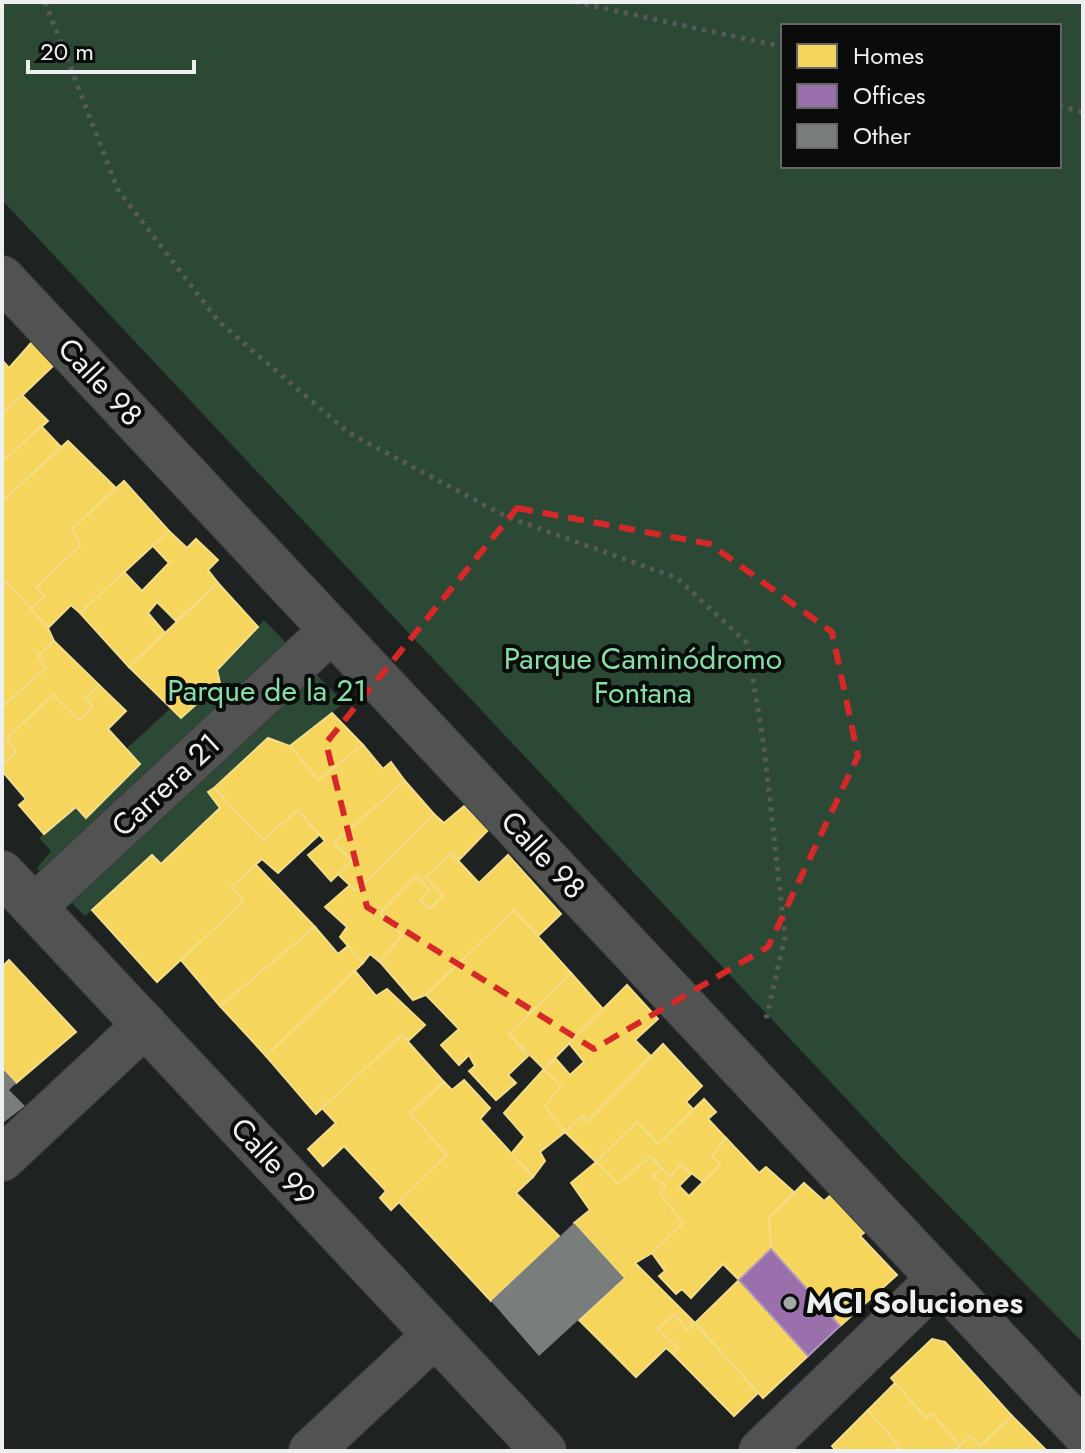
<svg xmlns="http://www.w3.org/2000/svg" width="1085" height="1453" viewBox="0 0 1085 1453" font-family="Jost,sans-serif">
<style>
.green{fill:#2c4936;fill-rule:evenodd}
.homes{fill:#f6d55c;stroke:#f3dd88;stroke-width:2}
.offices{fill:#9970ab;stroke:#b296bf;stroke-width:2}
.building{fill:#797d7b}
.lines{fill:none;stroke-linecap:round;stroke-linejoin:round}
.street-casing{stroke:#393c3b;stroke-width:46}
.path{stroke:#585958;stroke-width:5;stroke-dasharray:4 6;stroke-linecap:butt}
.street{stroke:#505351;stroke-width:44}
.marked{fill:none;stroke:#d62828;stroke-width:6;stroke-dasharray:16 10;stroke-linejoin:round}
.poi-dot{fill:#a5a8a6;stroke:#090c0a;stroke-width:3}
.labels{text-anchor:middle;stroke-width:8;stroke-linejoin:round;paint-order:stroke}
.street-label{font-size:30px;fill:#edf0ee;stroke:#090c0a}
.park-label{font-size:30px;fill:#87dfa7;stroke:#090c0a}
.poi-label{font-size:30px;font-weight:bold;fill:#edf0ee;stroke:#090c0a;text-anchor:start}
</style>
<rect width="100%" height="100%" fill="#1e2220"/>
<g class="green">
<path d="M2 2H1083V1343L901 1157 2 200ZM783 26H1059V166H783Z"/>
<polygon points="264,620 344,703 290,746 268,739 209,792 220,808 161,864 152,855 85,916 37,868 51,851 39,838 76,807 86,817 140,764 126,749 171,708 181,718 220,684 217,670"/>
</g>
<g class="homes">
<polygon points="32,342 54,365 2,415 2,360 9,368"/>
<polygon points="22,395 48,421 6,459 2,455 2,415"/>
<polygon points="41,426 61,447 5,499 2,496 2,455 6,459"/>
<polygon points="68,441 116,488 72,529 81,545 36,587 45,597 30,609 7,582 2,588 2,502"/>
<polygon points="124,481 169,531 80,613 71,605 48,628 30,609 45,597 36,587 81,545 72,529"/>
<polygon points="169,531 187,548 196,539 218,560 208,570 218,583 176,621 157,602 148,613 165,633 129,667 80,613 124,572 142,591 169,563 153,546"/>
<polygon points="7,582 48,628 54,641 38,656 46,668 2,707 2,588"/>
<polygon points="218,583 258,627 217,670 220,683 181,718 129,667"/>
<polygon points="54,641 99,685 85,698 93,707 79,720 53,695 7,738 16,752 2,765 2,707 46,668 38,656"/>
<polygon points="99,685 126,711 108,729 140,764 86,818 76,807 44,834 19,805 26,799 2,771 2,765 16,752 7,738 53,695 79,720 93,707 85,698"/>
<polygon points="332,713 363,745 318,780 290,746"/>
<polygon points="268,738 290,746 318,780 363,745 383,769 391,762 405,781 334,843 352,861 331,881 308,855 325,841 298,810 263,840 214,788"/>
<polygon points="405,781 434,814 356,891 338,874 352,861 334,843"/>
<polygon points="214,788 263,840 298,810 319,835 278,873 262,859 231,887 244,901 157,982 92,910 152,855 161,864 220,808 208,792"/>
<polygon points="464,806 489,829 458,861 451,853 426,877 443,896 429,909 420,900 430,890 416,876 380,913 402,935 380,962 370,954 363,963 340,937 347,927 325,907 350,885 356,891 434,814 444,823"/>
<polygon points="451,853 479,883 508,855 561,914 538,936 514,910 426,995 413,1000 380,962 402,935 380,913 416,876 430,890 420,900 429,909 443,896 426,877"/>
<polygon points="256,865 315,927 220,1006 181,960 244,901 231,887"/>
<polygon points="514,910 571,973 509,1034 528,1056 508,1075 516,1083 496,1100 469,1071 475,1066 469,1055 459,1065 441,1045 459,1029 426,995"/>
<polygon points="315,927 338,954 348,946 363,963 266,1056 220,1006"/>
<polygon points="9,960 76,1032 16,1083 2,1068 2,967"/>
<polygon points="355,971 376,996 387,989 425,1025 408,1041 402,1035 316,1114 266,1056"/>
<polygon points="571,973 603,1009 544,1069 509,1034"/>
<polygon points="627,985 658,1019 635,1040 651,1056 587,1122 582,1116 565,1132 545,1106 561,1086 544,1069 556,1059 570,1075 584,1062 569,1043"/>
<polygon points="402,1035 444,1082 410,1113 447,1155 391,1210 380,1198 386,1191 344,1146 323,1166 308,1149 336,1123 322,1108"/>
<polygon points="663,1044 702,1086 686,1102 694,1110 658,1144 637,1122 596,1162 565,1132 582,1116 587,1122"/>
<polygon points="544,1069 561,1086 545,1106 565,1132 540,1152 545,1161 533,1177 511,1154 525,1137 504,1113"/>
<polygon points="464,1080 490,1108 480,1119 533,1177 516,1193 560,1237 491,1301 399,1202 447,1155 410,1113 444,1082 452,1090"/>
<polygon points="704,1099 716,1112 708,1119 726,1138 712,1156 720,1165 703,1182 681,1165 670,1177 651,1156 618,1184 596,1162 637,1122 658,1144"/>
<polygon points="726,1138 759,1173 766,1167 794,1192 769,1218 771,1249 739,1280 723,1264 691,1298 682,1289 676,1294 659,1276 665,1271 652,1253 683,1223 660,1193 665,1186 653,1176 661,1168 670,1177 681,1165 691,1174 679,1186 689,1196 720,1165 712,1156"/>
<polygon points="651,1156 661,1168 653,1176 665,1186 660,1193 683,1223 652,1253 635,1263 695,1323 687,1330 674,1314 658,1329 678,1348 672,1353 666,1348 636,1377 579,1320 624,1278 574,1223 590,1210 571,1183 596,1162 618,1184"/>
<polygon points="804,1183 824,1201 831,1195 865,1232 860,1236 897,1275 840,1326 771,1249 769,1218"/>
<polygon points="739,1280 808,1356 763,1398 695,1323"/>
<polygon points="674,1314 687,1330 695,1323 758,1393 734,1416 672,1353 678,1348 658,1329"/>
<polygon points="932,1339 945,1342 1012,1416 980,1446 971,1436 960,1446 932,1413 926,1418 891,1378"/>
<polygon points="895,1383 926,1418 932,1413 960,1446 953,1451 896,1451 899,1446 868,1410"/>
<polygon points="868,1410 899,1446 896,1451 836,1451 832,1446"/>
<polygon points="1012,1416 1047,1451 955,1450 971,1436 980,1446"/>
</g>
<polygon class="offices" points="771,1249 840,1326 808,1356 739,1280"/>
<g class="building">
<polygon points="2,1068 16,1083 9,1090 25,1106 4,1122"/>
<polygon points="574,1223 624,1278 539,1356 491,1301"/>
</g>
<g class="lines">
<defs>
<g id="street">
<polyline points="2,278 1083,1432"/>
<polyline points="2,873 544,1451"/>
<polyline points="34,907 332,630"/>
<polyline points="2,1159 145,1025"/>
<polyline points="311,1451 435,1335"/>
<polyline points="761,1451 939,1279"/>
</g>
</defs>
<use href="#street" class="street-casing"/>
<g class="path">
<polyline points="45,2 118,190 219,322 349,433 507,517 677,578 747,643 764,746 785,937 766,1019"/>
<polyline points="575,2 783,47"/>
<polyline points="1059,106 1083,112"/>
</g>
<use href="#street" class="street"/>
</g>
<path class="marked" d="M517 508 710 544 832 632 858 756 768 947 594 1049 367 907 326 743Z"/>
<circle class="poi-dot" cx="790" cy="1303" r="8"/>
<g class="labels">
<g class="street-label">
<text transform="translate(100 382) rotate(47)" y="10">Calle 98</text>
<text transform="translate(166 785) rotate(-43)" y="10">Carrera 21</text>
<text transform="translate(543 855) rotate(47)" y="10">Calle 98</text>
<text transform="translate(273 1162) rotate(47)" y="10">Calle 99</text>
</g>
<g class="park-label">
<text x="643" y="669">Parque Caminódromo<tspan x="643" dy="34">Fontana</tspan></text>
<text x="267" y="701">Parque de la 21</text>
</g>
<g class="poi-label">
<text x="806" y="1313">MCI Soluciones</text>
</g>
</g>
<rect width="1085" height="1453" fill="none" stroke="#edf0ee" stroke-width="8"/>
<rect x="781" y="24" width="280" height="144" fill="#090c0a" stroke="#646765" stroke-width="2"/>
<rect x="797" y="44" width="40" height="24" fill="#f6d55c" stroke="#646765" stroke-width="2"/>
<text x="853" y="64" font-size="24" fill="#edf0ee">Homes</text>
<rect x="797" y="84" width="40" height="24" fill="#9970ab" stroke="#646765" stroke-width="2"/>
<text x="853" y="104" font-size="24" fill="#edf0ee">Offices</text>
<rect x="797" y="124" width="40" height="24" fill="#797d7b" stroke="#646765" stroke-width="2"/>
<text x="853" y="144" font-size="24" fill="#edf0ee">Other</text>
<path d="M28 60v12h166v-12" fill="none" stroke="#edf0ee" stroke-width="4"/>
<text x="40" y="60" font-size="24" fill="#edf0ee" stroke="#090c0a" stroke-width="6" paint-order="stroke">20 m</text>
</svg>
